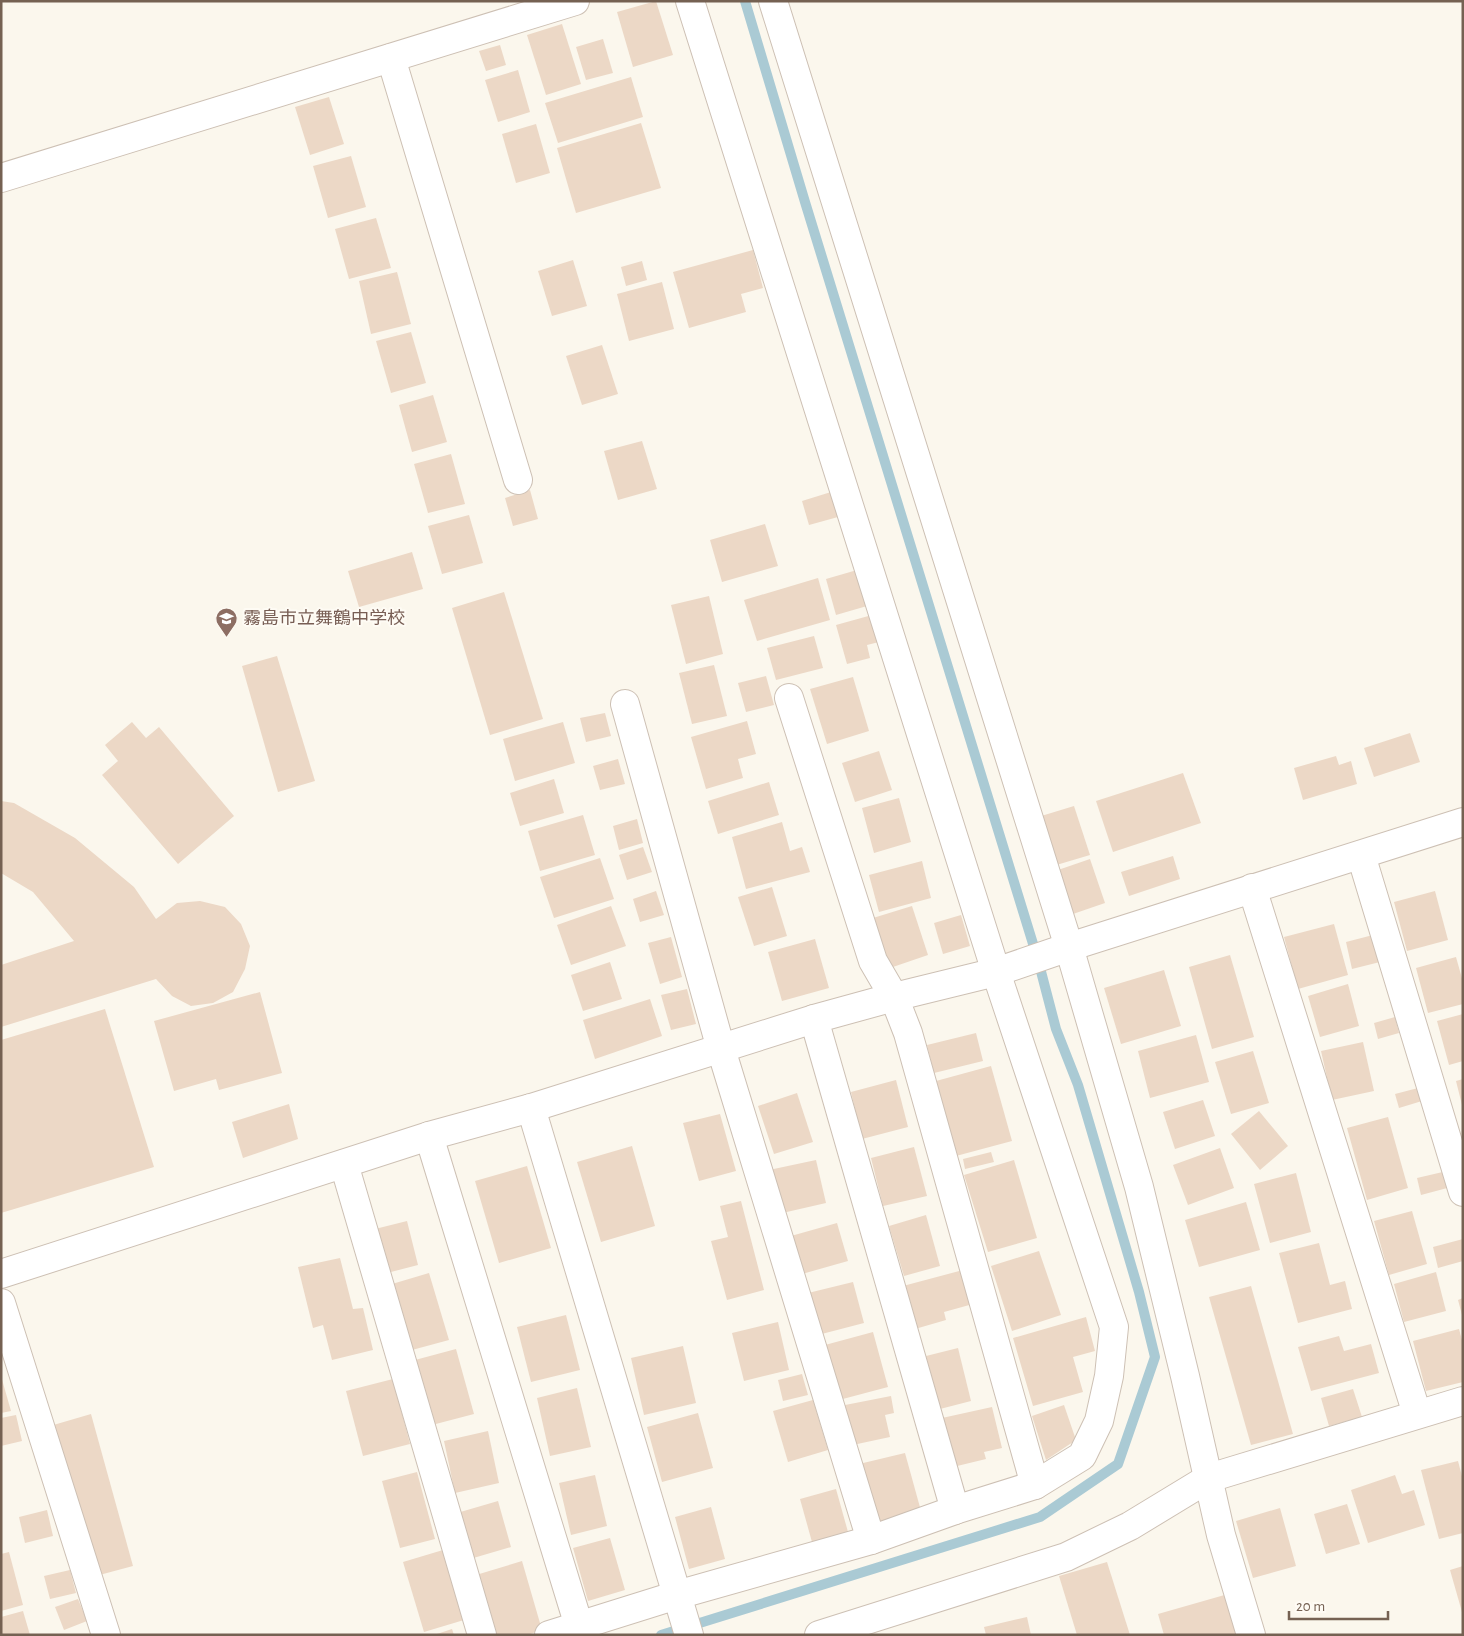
<svg xmlns="http://www.w3.org/2000/svg" width="1464" height="1636" viewBox="0 0 1464 1636" font-family="'Alegreya Sans','Noto Sans JP',sans-serif">
<style>
.lines{fill:none;stroke-linecap:round;stroke-linejoin:round}
.stream{stroke:#aacad4;stroke-width:10}
.building{fill:#ecd8c6}
.minor-casing{stroke:#cdc0b4;stroke-width:30}
.minor{stroke:#fff;stroke-width:28}
.labels{text-anchor:middle;stroke-width:4;stroke-linejoin:round;paint-order:stroke}
.education-label{font-size:18px;fill:#785e54;stroke:#fefbf4;text-anchor:start}
</style>
<rect width="100%" height="100%" fill="#fbf7ed"/>
<g class="lines">
<polyline class="stream" points="661,1635 1040,1517 1118,1464 1155,1357 1139,1292 1078,1085 1056,1029 1038,960 805,202 745,1"/>
</g>
<g class="building">
<polygon points="656,1 673,55 633,67 617,12"/>
<polygon points="562,24 581,84 546,95 527,35"/>
<polygon points="603,39 613,73 586,80 576,47"/>
<polygon points="500,45 506,65 486,71 479,51"/>
<polygon points="518,70 530,112 498,122 485,80"/>
<polygon points="631,77 643,117 558,143 545,103"/>
<polygon points="329,97 344,144 310,155 295,107"/>
<polygon points="641,123 661,188 576,213 557,148"/>
<polygon points="536,124 550,173 516,183 502,134"/>
<polygon points="351,156 366,207 328,218 313,166"/>
<polygon points="376,218 391,268 349,279 335,229"/>
<polygon points="753,250 763,288 741,294 746,312 689,328 673,272"/>
<polygon points="573,260 587,306 552,316 538,271"/>
<polygon points="642,261 647,280 626,286 621,267"/>
<polygon points="397,272 411,324 371,334 359,281"/>
<polygon points="662,282 674,329 629,341 617,294"/>
<polygon points="411,332 426,383 391,393 376,341"/>
<polygon points="602,345 618,394 582,405 566,356"/>
<polygon points="433,395 447,442 412,452 399,405"/>
<polygon points="642,441 657,489 618,500 604,451"/>
<polygon points="451,454 465,504 428,513 414,464"/>
<polygon points="530,490 538,519 513,526 505,498"/>
<polygon points="831,492 838,517 809,525 802,501"/>
<polygon points="469,515 483,563 442,574 428,526"/>
<polygon points="765,524 778,566 722,582 710,540"/>
<polygon points="412,552 423,589 359,607 348,571"/>
<polygon points="857,570 867,606 836,615 826,579"/>
<polygon points="818,578 830,620 757,641 744,600"/>
<polygon points="504,592 543,719 490,735 452,608"/>
<polygon points="709,596 723,654 686,664 671,605"/>
<polygon points="872,615 879,642 867,645 870,658 847,664 836,625"/>
<polygon points="814,636 823,668 776,680 767,648"/>
<polygon points="277,656 315,781 278,792 242,666"/>
<polygon points="714,665 727,716 692,724 679,673"/>
<polygon points="766,676 774,705 746,712 738,683"/>
<polygon points="853,677 869,731 827,744 810,689"/>
<polygon points="605,713 611,736 586,742 580,718"/>
<polygon points="747,721 756,754 738,759 743,778 706,789 691,737"/>
<polygon points="132,722 146,738 159,727 234,816 178,864 102,775 118,761 105,745"/>
<polygon points="563,722 575,763 515,781 503,739"/>
<polygon points="1410,733 1420,762 1374,777 1364,748"/>
<polygon points="879,751 892,790 855,802 842,763"/>
<polygon points="1336,756 1339,765 1351,761 1357,784 1303,800 1294,768"/>
<polygon points="618,759 625,784 600,790 593,766"/>
<polygon points="1183,773 1201,823 1113,852 1096,801"/>
<polygon points="554,779 564,813 520,826 510,793"/>
<polygon points="769,782 779,815 718,834 708,801"/>
<polygon points="899,798 911,842 874,853 862,808"/>
<polygon points="1,801 14,803 75,838 134,887 156,919 177,903 200,901 225,907 241,924 250,946 245,969 233,992 213,1003 191,1006 172,996 156,979 1,1027 1,965 74,941 33,892 1,873"/>
<polygon points="1074,806 1090,855 1053,866 1038,817"/>
<polygon points="583,815 595,855 540,871 528,831"/>
<polygon points="637,819 643,843 619,850 613,826"/>
<polygon points="782,822 790,851 802,847 810,872 746,889 732,837"/>
<polygon points="643,847 652,872 627,880 619,855"/>
<polygon points="1173,856 1180,879 1129,896 1121,872"/>
<polygon points="600,858 614,899 554,918 540,877"/>
<polygon points="1090,859 1105,903 1073,914 1058,870"/>
<polygon points="922,861 931,898 879,912 869,875"/>
<polygon points="772,887 787,936 754,946 738,897"/>
<polygon points="656,891 664,915 640,922 633,899"/>
<polygon points="1435,891 1448,940 1407,951 1394,902"/>
<polygon points="611,906 626,946 571,965 557,925"/>
<polygon points="912,906 928,955 890,968 873,918"/>
<polygon points="961,915 970,946 943,954 934,923"/>
<polygon points="1334,924 1348,975 1298,989 1284,937"/>
<polygon points="1373,935 1380,962 1352,969 1346,942"/>
<polygon points="671,937 682,977 660,984 648,943"/>
<polygon points="815,939 829,988 782,1001 768,952"/>
<polygon points="1230,955 1254,1037 1212,1049 1189,967"/>
<polygon points="1456,957 1463,982 1463,1004 1428,1013 1416,968"/>
<polygon points="610,962 622,999 583,1011 571,975"/>
<polygon points="1164,970 1181,1026 1121,1044 1104,988"/>
<polygon points="1348,984 1359,1026 1320,1037 1308,996"/>
<polygon points="687,989 696,1024 671,1030 661,995"/>
<polygon points="260,992 282,1073 219,1090 216,1079 174,1091 154,1021"/>
<polygon points="650,999 662,1036 595,1059 583,1020"/>
<polygon points="105,1009 154,1167 1,1213 1,1040"/>
<polygon points="1463,1014 1463,1061 1449,1065 1437,1021"/>
<polygon points="1395,1017 1399,1033 1378,1039 1374,1023"/>
<polygon points="976,1033 983,1061 934,1073 927,1045"/>
<polygon points="1196,1035 1209,1082 1150,1098 1138,1051"/>
<polygon points="1363,1042 1374,1091 1332,1100 1321,1051"/>
<polygon points="1253,1051 1269,1103 1231,1114 1215,1062"/>
<polygon points="991,1066 1012,1141 956,1156 936,1081"/>
<polygon points="1463,1079 1463,1105 1462,1105 1456,1081"/>
<polygon points="896,1080 908,1127 862,1139 851,1092"/>
<polygon points="1418,1088 1422,1101 1399,1108 1395,1094"/>
<polygon points="797,1093 813,1142 774,1154 758,1106"/>
<polygon points="1203,1100 1215,1136 1175,1149 1163,1112"/>
<polygon points="289,1104 298,1139 243,1158 232,1122"/>
<polygon points="1259,1111 1288,1146 1260,1170 1231,1134"/>
<polygon points="720,1114 736,1171 699,1181 683,1123"/>
<polygon points="1388,1117 1408,1188 1367,1200 1347,1128"/>
<polygon points="632,1146 655,1226 601,1242 577,1162"/>
<polygon points="914,1147 927,1196 883,1206 871,1158"/>
<polygon points="1220,1148 1234,1188 1188,1205 1173,1165"/>
<polygon points="991,1152 994,1162 965,1169 963,1159"/>
<polygon points="816,1160 826,1203 778,1214 769,1170"/>
<polygon points="1014,1160 1037,1238 988,1252 964,1175"/>
<polygon points="527,1166 551,1248 499,1263 475,1181"/>
<polygon points="1447,1171 1451,1187 1421,1195 1417,1178"/>
<polygon points="1296,1173 1311,1232 1270,1243 1254,1184"/>
<polygon points="741,1201 764,1290 727,1300 711,1241 728,1237 720,1206"/>
<polygon points="1246,1202 1260,1250 1199,1267 1185,1220"/>
<polygon points="1412,1211 1427,1264 1389,1275 1374,1221"/>
<polygon points="926,1215 940,1266 904,1276 889,1226"/>
<polygon points="407,1221 418,1265 387,1273 375,1229"/>
<polygon points="837,1223 848,1261 802,1274 791,1236"/>
<polygon points="1463,1239 1463,1261 1438,1268 1433,1247"/>
<polygon points="1319,1243 1330,1285 1345,1281 1352,1309 1298,1323 1279,1253"/>
<polygon points="1039,1251 1061,1315 1012,1331 991,1266"/>
<polygon points="340,1258 353,1309 363,1308 373,1350 332,1360 323,1325 313,1328 298,1267"/>
<polygon points="963,1270 973,1304 944,1312 946,1320 915,1329 903,1286"/>
<polygon points="1436,1272 1446,1311 1404,1322 1394,1284"/>
<polygon points="429,1273 449,1340 412,1350 392,1284"/>
<polygon points="853,1282 864,1323 814,1336 804,1294"/>
<polygon points="1251,1286 1293,1434 1251,1445 1209,1297"/>
<polygon points="1463,1298 1463,1315 1462,1315 1458,1300"/>
<polygon points="566,1315 580,1370 531,1382 517,1327"/>
<polygon points="1086,1317 1095,1351 1073,1357 1083,1392 1033,1406 1013,1338"/>
<polygon points="778,1322 789,1370 744,1381 732,1333"/>
<polygon points="1459,1329 1463,1344 1463,1382 1426,1391 1413,1341"/>
<polygon points="873,1332 888,1387 839,1400 825,1345"/>
<polygon points="1339,1336 1344,1351 1371,1344 1379,1373 1311,1391 1298,1347"/>
<polygon points="683,1346 696,1403 644,1415 631,1358"/>
<polygon points="958,1348 971,1401 940,1409 926,1356"/>
<polygon points="456,1349 474,1414 432,1425 415,1360"/>
<polygon points="802,1374 808,1395 783,1401 778,1380"/>
<polygon points="1,1376 11,1411 1,1413"/>
<polygon points="393,1379 410,1444 363,1456 346,1391"/>
<polygon points="577,1388 591,1447 550,1456 537,1398"/>
<polygon points="1353,1389 1362,1417 1329,1426 1321,1398"/>
<polygon points="891,1396 894,1413 885,1415 890,1437 848,1446 840,1406"/>
<polygon points="813,1400 828,1450 788,1462 773,1411"/>
<polygon points="1064,1405 1076,1440 1046,1460 1032,1416"/>
<polygon points="992,1407 1002,1448 984,1452 986,1459 953,1467 942,1418"/>
<polygon points="698,1413 713,1468 662,1482 647,1427"/>
<polygon points="91,1414 133,1566 92,1577 50,1426"/>
<polygon points="16,1415 22,1441 1,1446 1,1418"/>
<polygon points="488,1431 499,1483 455,1493 444,1441"/>
<polygon points="905,1453 921,1511 874,1523 859,1464"/>
<polygon points="1458,1461 1463,1480 1463,1533 1439,1539 1421,1470"/>
<polygon points="417,1472 435,1539 400,1548 382,1481"/>
<polygon points="595,1475 607,1526 571,1535 559,1483"/>
<polygon points="1395,1475 1402,1494 1414,1490 1425,1525 1368,1543 1351,1490"/>
<polygon points="836,1489 848,1532 812,1542 800,1499"/>
<polygon points="498,1501 511,1547 470,1559 457,1513"/>
<polygon points="1347,1504 1360,1544 1326,1554 1314,1514"/>
<polygon points="711,1507 725,1559 689,1569 675,1517"/>
<polygon points="1280,1508 1296,1566 1253,1578 1236,1521"/>
<polygon points="47,1510 53,1536 25,1543 19,1517"/>
<polygon points="610,1538 625,1590 588,1601 573,1548"/>
<polygon points="443,1550 464,1620 424,1632 403,1562"/>
<polygon points="9,1552 23,1605 1,1611 1,1554"/>
<polygon points="522,1561 542,1630 527,1635 494,1635 476,1575"/>
<polygon points="1107,1562 1130,1635 1077,1635 1059,1576"/>
<polygon points="1463,1566 1463,1612 1462,1612 1450,1570"/>
<polygon points="70,1570 76,1593 50,1599 44,1576"/>
<polygon points="1228,1594 1239,1635 1164,1635 1158,1614"/>
<polygon points="78,1599 87,1621 64,1630 55,1607"/>
<polygon points="23,1611 30,1635 1,1635 1,1617"/>
<polygon points="1027,1617 1031,1635 986,1635 984,1627"/>
<polygon points="452,1629 454,1635 437,1635 437,1634"/>
</g>
<g class="lines">
<defs>
<g id="minor">
<polyline points="773,1 1069,947 1139,1187 1185,1376 1221,1535 1251,1635"/>
<polyline points="391,58 518,480"/>
<polyline points="1,178 575,1"/>
<polyline points="789,698 873,961 894,997 908,1033 1035,1485"/>
<polyline points="625,704 721,1049 871,1540"/>
<polyline points="1361,855 1463,1192"/>
<polyline points="1252,888 1417,1414"/>
<polyline points="814,1019 955,1510"/>
<polyline points="531,1108 689,1635"/>
<polyline points="429,1136 579,1626"/>
<polyline points="344,1164 482,1635"/>
<polyline points="1,1274 429,1136 531,1108 814,1019 894,997 996,972 1069,947 1463,822"/>
<polyline points="1,1303 106,1635"/>
<polyline points="549,1635 677,1595 871,1540 955,1510 1035,1485 1082,1456 1099,1421 1109,1376 1114,1327 996,972 690,1"/>
<polyline points="819,1635 1066,1557 1130,1526 1209,1478 1463,1401"/>
</g>
</defs>
<use href="#minor" class="minor-casing"/>
<use href="#minor" class="minor"/>
</g>
<defs>
<symbol id="school-pin" viewBox="-11 -11 22 30"><path d="M0 17L-7.5 6A9.5 9.5 0 1 1 7.5 6Z" fill="#8d6e63" stroke="#fefbf4"/><path d="M0-5L7-2L0 1L-7-2ZM-4 1L0 2.5L4 1V4Q0 6-4 4Z" fill="#fff"/></symbol>
</defs>
<g fill-rule="evenodd">
<use href="#school-pin" x="214" y="606" width="25" height="34"/>
</g>
<g class="labels">
<g class="education-label">
<text x="243" y="624">霧島市立舞鶴中学校</text>
</g>
</g>
<rect width="1464" height="1636" fill="none" stroke="#756152" stroke-width="5"/>
<path d="M1289 1611v8h99v-8" fill="none" stroke="#756152" stroke-width="2.5"/>
<text x="1296" y="1611" font-size="15" fill="#756152" stroke="#fefbf4" stroke-width="4" paint-order="stroke">20 m</text>
</svg>
